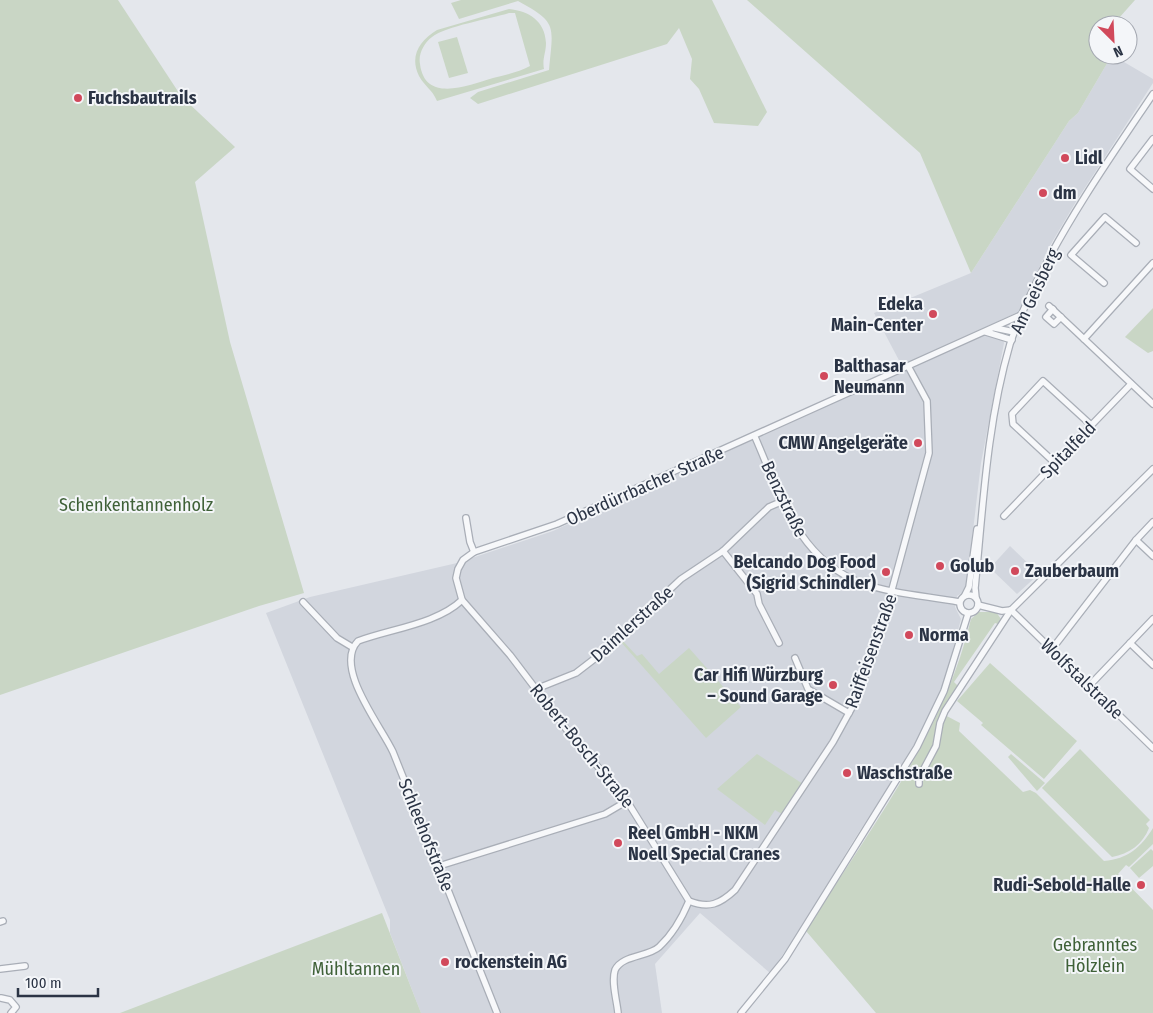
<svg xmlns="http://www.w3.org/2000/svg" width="1153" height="1013" viewBox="0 0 1153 1013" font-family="'Fira Sans Condensed',sans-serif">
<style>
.built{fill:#d2d6de}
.green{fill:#c9d6c5;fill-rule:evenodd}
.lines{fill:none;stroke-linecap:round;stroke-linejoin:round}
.minor-casing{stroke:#a9aeb7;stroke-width:8}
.minor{stroke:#f7f8fa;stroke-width:5.5}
.poi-dot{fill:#d1495b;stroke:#f4f6f9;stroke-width:2}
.labels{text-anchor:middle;stroke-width:4;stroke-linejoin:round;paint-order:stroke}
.poi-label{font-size:18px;font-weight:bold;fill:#2b3445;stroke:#f4f6f9;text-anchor:start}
.street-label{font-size:18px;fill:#2b3445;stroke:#f4f6f9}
.park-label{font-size:18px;fill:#3f6138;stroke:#f4f6f9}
</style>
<rect width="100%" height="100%" fill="#e4e7ec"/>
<g class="built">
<polygon points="1112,55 1153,79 1153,83 1077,200 1048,249 1018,312 902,366 874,313 971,273 1069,121 1078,113"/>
<polygon points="984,334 1003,340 1004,343 981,463 966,590 957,596 955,607 961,619 946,675 933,710 914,747 852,843 802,927 770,973 700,913 655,964 662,1013 421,1013 390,933 390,920 266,613 310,597 457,563 553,531"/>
<polygon points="1010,546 1039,574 1017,594 990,568"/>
</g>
<g class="green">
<polygon points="0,0 118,0 181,96 235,147 195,182 230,342 304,593 259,606 0,695"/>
<path d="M461 0H712L767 112 758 126 714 123 699 89 690 79 692 59 679 28 667 44 478 104 470 98 478 92 549 70C553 25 558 23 518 1L459 19 451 3Z"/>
<polygon points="747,0 1135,0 1119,18 1119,25 1098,25 1098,55 1112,55 1078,113 1069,121 971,273 920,153"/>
<path d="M509 9C529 11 545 21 546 43 546 53 542 59 544 69L437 101C432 89 425 87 419 76 409 56 420 40 437 30ZM509 13H515L530 66C519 72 505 75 493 78 469 85 425 104 420 64 418 54 424 43 432 37 446 26 490 19 509 13Z"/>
<polygon points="457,37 468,73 449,78 438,42"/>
<polygon points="1153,308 1153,351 1148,353 1125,337"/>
<path d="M979 612H996L1001 619 998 624 995 623 954 682 958 686 941 713 960 723 959 731 1023 792 1030 790 1036 793 1104 861C1128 859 1141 847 1153 828V844L1129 867 1126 865 1118 874 1153 910V1013H876L806 931C868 831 944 734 971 619Z"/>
<polygon points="622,640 637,656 642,654 659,674 689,648 741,707 706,738 620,641"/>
<polygon points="990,663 1077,741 1044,779 981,725 983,723 957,701"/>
<path d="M1080 749 1150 820 1146 824 1149 828C1143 844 1129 854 1112 857L1042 788Z"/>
<polygon points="757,754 803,784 782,814 775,810 765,825 717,789"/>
<polygon points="1011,754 1045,783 1037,791 1008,757"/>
<polygon points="1151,849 1153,851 1153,866 1139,878 1130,868"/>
<polygon points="382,913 421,1013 120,1013"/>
</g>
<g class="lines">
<defs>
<g id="minor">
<polyline points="1153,139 1130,169 1153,189"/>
<polyline points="1104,283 1071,255 1105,217 1136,243"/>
<polyline points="1049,306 1153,404"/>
<polyline points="1053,309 1046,317 1054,324 1061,317"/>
<polyline points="995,328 1014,332"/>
<polyline points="986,332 1012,340"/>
<polyline points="1084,339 1153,263"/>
<path d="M908 366 927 401 929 453 878 641 855 702 833 742 735 890C720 904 709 909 689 901L627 801 570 734 510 655 462 600 456 578 458 569 463 560 474 552 557 524 1021 315"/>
<path d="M755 437C780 494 798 560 862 583 892 594 927 596 959 602"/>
<polyline points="1055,463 1013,424 1012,414 1043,381 1091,425"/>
<polyline points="1004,516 1131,384"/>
<polyline points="466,518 470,542 474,552"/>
<polyline points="1136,540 1153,556"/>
<polyline points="723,551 757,594 759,604 779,643"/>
<circle cx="969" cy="604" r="9"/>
<polyline points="965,595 969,587 977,529"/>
<path d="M976 598 975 588C983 506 987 423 1010 344 1017 322 1027 302 1037 281 1070 215 1112 155 1153 94"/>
<path d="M462 600C437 624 390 629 358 641 333 667 381 726 393 752L497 1013"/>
<polyline points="303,602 337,638 352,647"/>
<polyline points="978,605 1002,611 1011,610"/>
<polyline points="1011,610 1153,748"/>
<polyline points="1130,643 1153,665"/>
<polyline points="1052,649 1136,540 1153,522"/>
<polyline points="795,658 808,689 849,713"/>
<polyline points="1090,685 1153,619"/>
<polyline points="536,689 576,673 602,653 681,579 723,551 769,507 783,501"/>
<polyline points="919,784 919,778 936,746 940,723 945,711 1011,610 1153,469"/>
<polyline points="439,866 605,814 627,801"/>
<polyline points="0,922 3,921"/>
<polyline points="0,969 25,966"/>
<polyline points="1,998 10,1000 16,1007 11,1013"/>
<path d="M618 1013C617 1001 611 982 615 970 622 955 648 957 659 947 673 934 682 918 689 901"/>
<polyline points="741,1013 785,959 917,747 944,691 968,614"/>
</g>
</defs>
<use href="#minor" class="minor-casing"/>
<use href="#minor" class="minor"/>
</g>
<g class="poi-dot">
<circle cx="78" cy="98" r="5"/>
<circle cx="1065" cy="158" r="5"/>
<circle cx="1043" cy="193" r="5"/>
<circle cx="933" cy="314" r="5"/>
<circle cx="824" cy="376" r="5"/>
<circle cx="918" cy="443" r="5"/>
<circle cx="940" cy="566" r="5"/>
<circle cx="1015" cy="571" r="5"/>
<circle cx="886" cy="572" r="5"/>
<circle cx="909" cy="635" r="5"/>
<circle cx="833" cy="685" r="5"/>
<circle cx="847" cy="773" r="5"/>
<circle cx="618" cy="843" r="5"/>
<circle cx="1141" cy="885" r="5"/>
<circle cx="445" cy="962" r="5"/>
</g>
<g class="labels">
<g class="poi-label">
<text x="88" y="104">Fuchsbautrails</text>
<text x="1075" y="164">Lidl</text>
<text x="1053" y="199">dm</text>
<text x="923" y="310" text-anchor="end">Edeka<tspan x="923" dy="21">Main-Center</tspan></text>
<text x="834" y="372">Balthasar<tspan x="834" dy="21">Neumann</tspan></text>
<text x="908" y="449" text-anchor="end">CMW Angelgeräte</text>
<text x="876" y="568" text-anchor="end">Belcando Dog Food<tspan x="876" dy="21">(Sigrid Schindler)</tspan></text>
<text x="950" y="572">Golub</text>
<text x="1025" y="577">Zauberbaum</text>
<text x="919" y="641">Norma</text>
<text x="823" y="681" text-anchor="end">Car Hifi Würzburg<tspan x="823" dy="21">– Sound Garage</tspan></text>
<text x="857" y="779">Waschstraße</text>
<text x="628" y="839">Reel GmbH - NKM<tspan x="628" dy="21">Noell Special Cranes</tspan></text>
<text x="1131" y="891" text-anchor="end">Rudi-Sebold-Halle</text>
<text x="455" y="968">rockenstein AG</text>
</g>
<g class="street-label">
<text transform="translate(1035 291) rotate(-65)" y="6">Am Geisberg</text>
<text transform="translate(1068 450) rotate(-46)" y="6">Spitalfeld</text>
<text transform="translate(645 486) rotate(-24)" y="6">Oberdürrbacher Straße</text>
<text transform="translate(784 499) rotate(64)" y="6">Benzstraße</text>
<text transform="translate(632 624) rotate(-42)" y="6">Daimlerstraße</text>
<text transform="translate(871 651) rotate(-70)" y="6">Raiffeisenstraße</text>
<text transform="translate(1082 679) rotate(44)" y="6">Wolfstalstraße</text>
<text transform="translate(582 746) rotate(51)" y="6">Robert-Bosch-Straße</text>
<text transform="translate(426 835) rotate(68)" y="6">Schleehofstraße</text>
</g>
<g class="park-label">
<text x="136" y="511">Schenkentannenholz</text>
<text x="1095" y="951">Gebranntes<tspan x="1095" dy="21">Hölzlein</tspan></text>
<text x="356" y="975">Mühltannen</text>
</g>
</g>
<g transform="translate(1113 40) rotate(156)"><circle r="24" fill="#f4f6f9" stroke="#a4a8b1"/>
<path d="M0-4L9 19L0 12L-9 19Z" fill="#d1495b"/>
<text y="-8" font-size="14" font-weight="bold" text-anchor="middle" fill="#2b3445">N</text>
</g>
<path d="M18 988v8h80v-8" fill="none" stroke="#2b3445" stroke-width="2.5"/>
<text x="25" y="988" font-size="15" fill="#2b3445" stroke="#f4f6f9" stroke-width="4" paint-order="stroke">100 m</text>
</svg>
